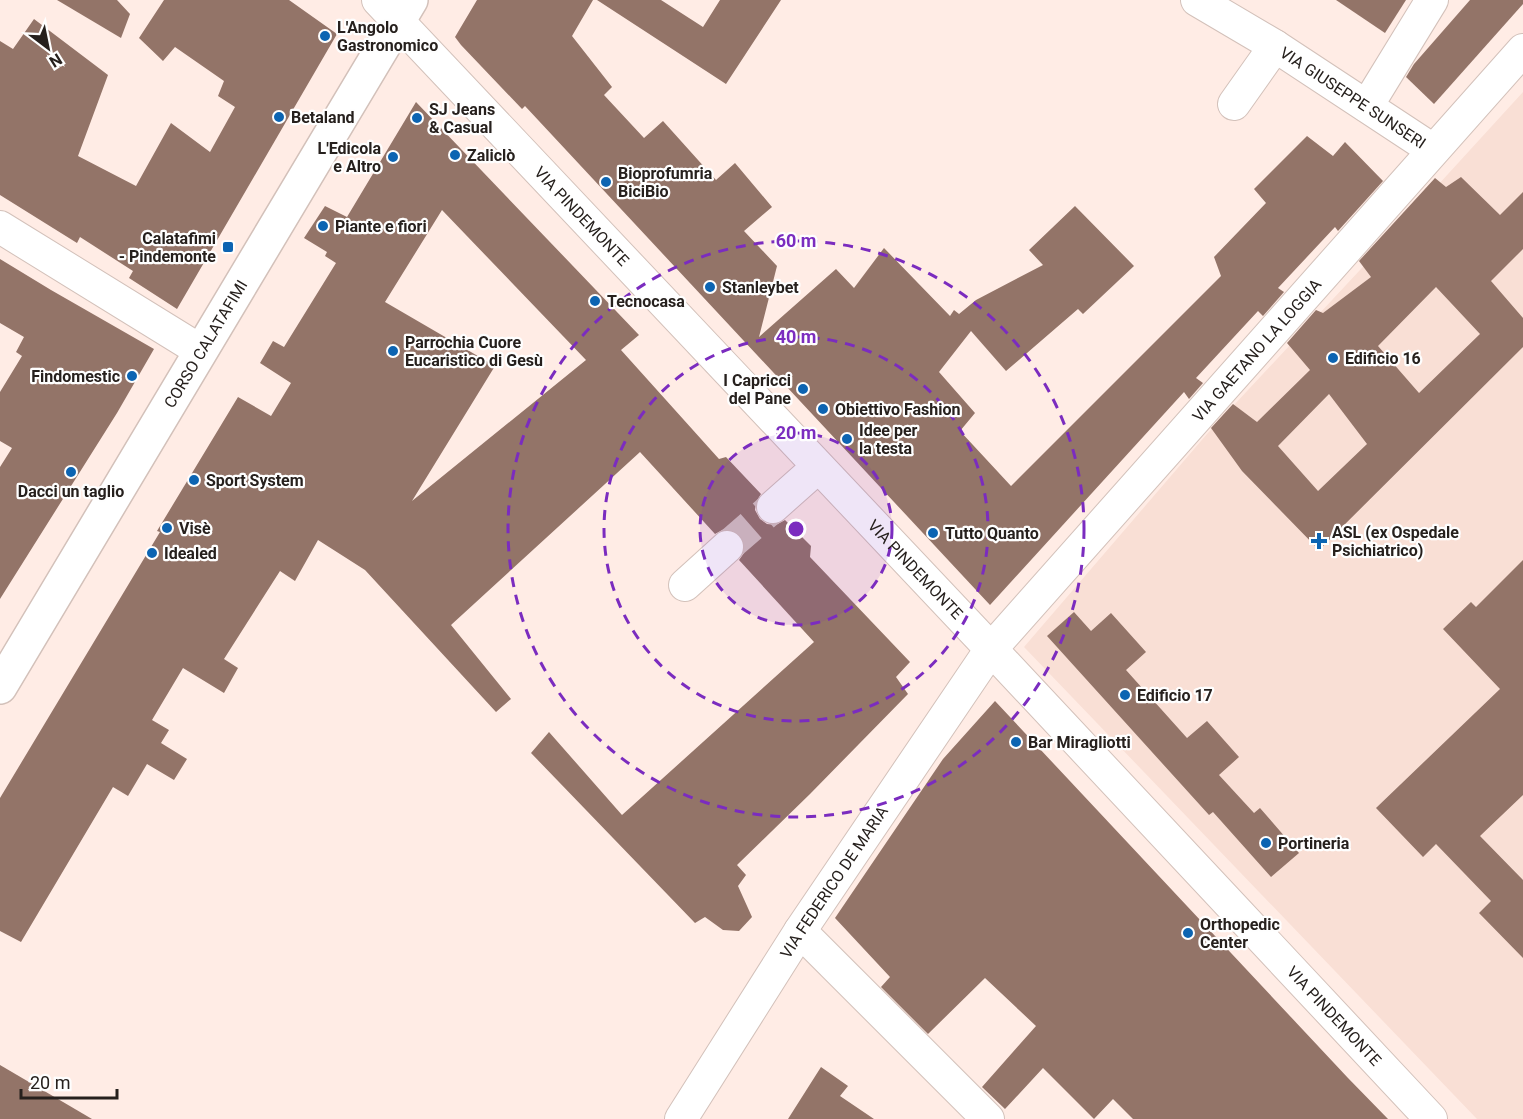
<svg xmlns="http://www.w3.org/2000/svg" width="1523" height="1119" viewBox="0 0 1523 1119" font-family="Roboto,sans-serif">
<style>
.built{fill:#f9dfd5}
.building{fill:#937468;fill-rule:evenodd}
.lines{fill:none;stroke-linecap:round;stroke-linejoin:round}
.minor-tunnel{stroke:#d4c3bd;stroke-width:32;stroke-dasharray:32 16;stroke-linecap:butt}
.minor-casing{stroke:#d3c1ba;stroke-width:34}
.major-casing{stroke:#d3c1ba;stroke-width:36}
.minor{stroke:#fff;stroke-width:32}
.major{stroke:#fff;stroke-width:33}
.ring{fill:none;stroke:#7b2cbf;stroke-width:3;stroke-dasharray:10 8}
.poi-dot{fill:#0c64b2;stroke:#fefefe;stroke-width:2}
.labels{text-anchor:middle;stroke-width:4.5;stroke-linejoin:round;paint-order:stroke}
.poi-label{font-size:16px;font-weight:bold;fill:#26201d;stroke:#fefefe;text-anchor:start}
.street-label{font-size:16px;fill:#26201d;stroke:#fefefe}
.centre{fill:#7b2cbf;stroke:#fefefe;stroke-width:3}
.ring-label{font-size:18px;text-anchor:middle;font-weight:bold;fill:#7b2cbf;stroke:#fefefe;stroke-width:4.5;stroke-linejoin:round;paint-order:stroke}
</style>
<rect width="100%" height="100%" fill="#ffece5"/>
<polygon class="built" points="1523,92 1523,1119 1477,1119 1024,647 1207,434 1374,255"/>
<g class="building">
<polygon points="57,0 117,0 130,14 121,38"/>
<polygon points="164,0 289,0 337,34 177,309 129,278 133,271 80,237 77,243 0,195 0,41 13,49 34,19 108,75 78,156 136,186 171,123 210,152 235,107 218,96 224,81 175,47 163,61 139,38"/>
<polygon points="477,0 593,0 572,36 612,87 604,95 644,138 663,121 716,180 735,163 772,207 744,231 777,266 759,337 836,269 854,288 884,248 950,316 954,310 959,314 976,300 1043,265 1029,250 1075,206 1134,266 1083,314 1078,309 1006,371 971,331 939,372 975,413 960,431 1011,486 1221,276 1214,257 1266,203 1254,189 1307,136 1333,156 1345,142 1383,181 1338,231 1335,227 1278,288 1284,292 1263,316 1258,311 1196,378 1203,383 1189,399 1184,392 990,605 525,106 522,109 461,45 455,37"/>
<polygon points="597,0 661,0 703,27 720,0 781,0 726,84"/>
<polygon points="1336,0 1406,0 1385,33"/>
<polygon points="1470,0 1523,0 1523,4 1434,104 1406,77 1414,64"/>
<path d="M416 102 639 335 621 350 719 459 726 457 761 494 756 502 755 510 760 519 767 524 776 525 785 520 811 546 810 557 910 662 896 677 908 694 810 794 737 865 746 875 738 886 752 917 739 931 723 930 705 917 695 923 531 753 549 732 622 815 814 642 739 560 744 553 745 544 740 535 732 530 724 529 715 534 640 452 451 625 511 699 496 712 365 570 318 540 295 581 280 571 224 659 238 668 224 693 183 668 152 720 169 730 161 743 187 759 174 780 147 764 128 796 113 787 21 942 0 931V798L160 532 157 531 238 397 271 416 291 383 260 363 273 341 284 347 336 263 325 256 327 252 304 238 325 206 347 217ZM442 210 586 360 412 501 495 366 385 302Z"/>
<path d="M1461 177 1500 215 1523 192V249L1491 281 1523 318V347L1319 550 1242 471 1211 428 1233 404 1257 422 1310 370 1287 343 1316 310 1323 313 1371 277 1359 261 1435 178 1446 187ZM1436 287 1480 334 1419 393 1378 346ZM1329 394 1367 444 1318 491 1278 446Z"/>
<polygon points="0,259 51,290 154,349 117,413 0,599 0,467 12,448 0,441 0,392 22,356 16,352 24,337 0,323"/>
<polygon points="1523,560 1523,795 1480,836 1523,880 1523,958 1479,913 1491,901 1436,844 1423,857 1376,808 1500,689 1443,629 1471,602 1476,607"/>
<polygon points="1074,612 1091,631 1111,613 1146,652 1126,670 1187,738 1207,721 1239,757 1219,775 1254,813 1260,808 1299,853 1271,877 1213,812 1209,815 1047,636"/>
<polygon points="995,701 1348,1078 1388,1119 1133,1119 1113,1099 1094,1119 1043,1068 1005,1109 982,1087 1036,1026 985,978 928,1034 881,987 890,977 835,918 943,759"/>
<polygon points="0,1065 92,1119 0,1119"/>
<polygon points="821,1067 848,1086 840,1096 874,1119 788,1119"/>
</g>
<g class="lines">
<polyline class="minor-tunnel" points="727,547 773,507"/>
<defs>
<g id="minor">
<path id="s1" d="M378 0 991 649 1431 1119"/>
<path id="s2" d="M1197 0 1275 46 1433 150"/>
<polyline points="1234,104 1275,46"/>
<polyline points="1367,106 1432,0"/>
<polyline points="0,227 201,351"/>
<polyline points="773,507 818,467"/>
<polyline points="685,585 727,547"/>
<polyline points="800,931 988,1119"/>
<path id="s3" d="M681 1119 800 931 991 649 1523 50"/>
</g>
<g id="major">
<path id="s4" d="M0 687 411 0"/>
</g>
</defs>
<use href="#minor" class="minor-casing"/>
<use href="#major" class="major-casing"/>
<use href="#minor" class="minor"/>
<use href="#major" class="major"/>
</g>
<circle cx="796" cy="529" r="96" fill="#7b2cbf" fill-opacity=".12"/>
<g class="ring">
<circle cx="796" cy="529" r="96"/>
<circle cx="796" cy="529" r="192"/>
<circle cx="796" cy="529" r="288"/>
</g>
<g class="poi-dot">
<circle cx="325" cy="36" r="6"/>
<circle cx="279" cy="117" r="6"/>
<circle cx="417" cy="118" r="6"/>
<circle cx="455" cy="155" r="6"/>
<circle cx="393" cy="157" r="6"/>
<circle cx="606" cy="182" r="6"/>
<circle cx="323" cy="226" r="6"/>
<rect x="222" y="241" width="12" height="12" rx="3"/>
<circle cx="710" cy="287" r="6"/>
<circle cx="595" cy="301" r="6"/>
<circle cx="393" cy="351" r="6"/>
<circle cx="1333" cy="358" r="6"/>
<circle cx="132" cy="376" r="6"/>
<circle cx="803" cy="389" r="6"/>
<circle cx="823" cy="409" r="6"/>
<circle cx="847" cy="439" r="6"/>
<circle cx="71" cy="472" r="6"/>
<circle cx="194" cy="480" r="6"/>
<circle cx="167" cy="528" r="6"/>
<circle cx="933" cy="533" r="6"/>
<path d="M1316 532h6v6h6v6h-6v6h-6v-6h-6v-6h6z"/>
<circle cx="152" cy="553" r="6"/>
<circle cx="1125" cy="695" r="6"/>
<circle cx="1016" cy="742" r="6"/>
<circle cx="1266" cy="843" r="6"/>
<circle cx="1188" cy="933" r="6"/>
</g>
<g class="labels">
<g class="poi-label">
<text x="337" y="33">L'Angolo<tspan x="337" dy="18">Gastronomico</tspan></text>
<text x="429" y="115">SJ Jeans<tspan x="429" dy="18">&amp; Casual</tspan></text>
<text x="291" y="123">Betaland</text>
<text x="381" y="154" text-anchor="end">L'Edicola<tspan x="381" dy="18">e Altro</tspan></text>
<text x="467" y="161">Zaliclò</text>
<text x="618" y="179">Bioprofumria<tspan x="618" dy="18">BiciBio</tspan></text>
<text x="335" y="232">Piante e fiori</text>
<text x="216" y="244" text-anchor="end">Calatafimi<tspan x="216" dy="18">- Pindemonte</tspan></text>
<text x="722" y="293">Stanleybet</text>
<text x="607" y="307">Tecnocasa</text>
<text x="405" y="348">Parrochia Cuore<tspan x="405" dy="18">Eucaristico di Gesù</tspan></text>
<text x="1345" y="364">Edificio 16</text>
<text x="120" y="382" text-anchor="end">Findomestic</text>
<text x="791" y="386" text-anchor="end">I Capricci<tspan x="791" dy="18">del Pane</tspan></text>
<text x="835" y="415">Obiettivo Fashion</text>
<text x="859" y="436">Idee per<tspan x="859" dy="18">la testa</tspan></text>
<text x="206" y="486">Sport System</text>
<text x="71" y="497" text-anchor="middle">Dacci un taglio</text>
<text x="179" y="534">Visè</text>
<text x="1332" y="538">ASL (ex Ospedale<tspan x="1332" dy="18">Psichiatrico)</tspan></text>
<text x="945" y="539">Tutto Quanto</text>
<text x="164" y="559">Idealed</text>
<text x="1137" y="701">Edificio 17</text>
<text x="1028" y="748">Bar Miragliotti</text>
<text x="1278" y="849">Portineria</text>
<text x="1200" y="930">Orthopedic<tspan x="1200" dy="18">Center</tspan></text>
</g>
<g class="street-label">
<text dy="6" stroke="none"><textPath href="#s2" startOffset="184">VIA GIUSEPPE SUNSERI</textPath></text>
<text dy="6" stroke="none"><textPath href="#s1" startOffset="297">VIA PINDEMONTE</textPath></text>
<text dy="6" stroke="none"><textPath href="#s4" startOffset="400">CORSO CALATAFIMI</textPath></text>
<text dy="6" stroke="none"><textPath href="#s3" startOffset="963">VIA GAETANO LA LOGGIA</textPath></text>
<text dy="6" stroke="none"><textPath href="#s1" startOffset="783">VIA PINDEMONTE</textPath></text>
<text dy="6" stroke="none"><textPath href="#s3" startOffset="282">VIA FEDERICO DE MARIA</textPath></text>
<text dy="6" stroke="none"><textPath href="#s1" startOffset="1395">VIA PINDEMONTE</textPath></text>
</g>
</g>
<circle cx="796" cy="529" r="9" class="centre"/>
<g class="ring-label">
<text x="796" y="247">60 m</text>
<text x="796" y="343">40 m</text>
<text x="796" y="439">20 m</text>
</g>
<g transform="translate(48 48) rotate(148)" stroke="#fefefe" stroke-width="4.5" paint-order="stroke">
<path d="M0-4.5L10 22L0 15L-10 22Z" fill="#26201d"/>
<text y="-9" font-size="16" font-weight="bold" text-anchor="middle" fill="#26201d">N</text>
</g>
<path d="M21 1089v9h96v-9" fill="none" stroke="#26201d" stroke-width="3"/>
<text x="30" y="1089" font-size="18" fill="#26201d" stroke="#fefefe" stroke-width="4.5" paint-order="stroke">20 m</text>
</svg>
